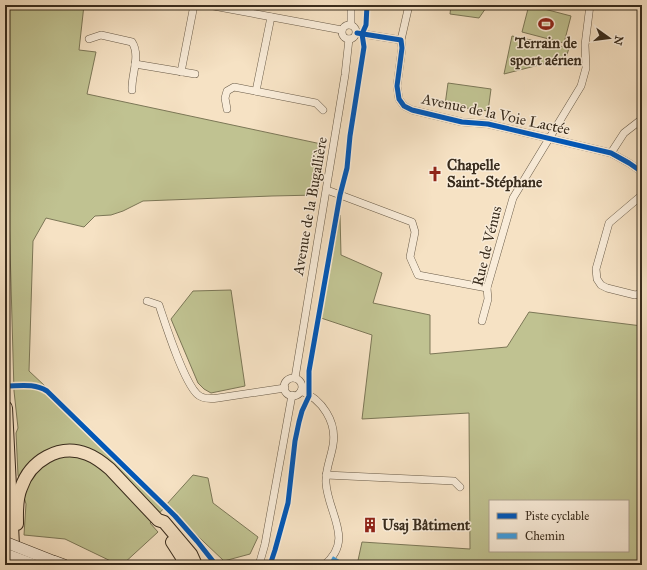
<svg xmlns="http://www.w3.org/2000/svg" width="647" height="570" viewBox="0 0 647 570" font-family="'IM FELL Great Primer',serif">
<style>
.green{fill:#c0c291;stroke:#7c7757;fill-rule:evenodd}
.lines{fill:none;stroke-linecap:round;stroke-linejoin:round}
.minor-casing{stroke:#685a47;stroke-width:8}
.secondary-casing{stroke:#392c1d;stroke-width:12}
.trunk-casing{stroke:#392c1d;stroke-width:14}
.motorway-casing{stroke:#392c1d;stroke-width:16}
.minor{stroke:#f9ecd9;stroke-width:7}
.secondary{stroke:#f9ecd9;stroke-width:11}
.trunk{stroke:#f6e2c4;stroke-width:12}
.motorway{stroke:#f6e2c4;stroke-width:14}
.secondary-bridge-casing{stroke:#392c1d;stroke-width:12;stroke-linecap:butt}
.secondary-bridge{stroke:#f9ecd9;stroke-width:11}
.quiet{stroke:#3e9cdf;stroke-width:4;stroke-dasharray:8 4;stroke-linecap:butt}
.cycleway-casing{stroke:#f9ecd9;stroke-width:8}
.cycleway{stroke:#0057b8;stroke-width:5}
.labels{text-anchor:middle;stroke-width:3;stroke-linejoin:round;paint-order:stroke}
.poi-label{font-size:15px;font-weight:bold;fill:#392c1d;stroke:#f9ecd9;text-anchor:start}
.street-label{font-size:15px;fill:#392c1d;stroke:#f9ecd9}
</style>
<rect width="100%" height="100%" fill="#f6e2c4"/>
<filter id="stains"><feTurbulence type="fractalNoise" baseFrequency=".005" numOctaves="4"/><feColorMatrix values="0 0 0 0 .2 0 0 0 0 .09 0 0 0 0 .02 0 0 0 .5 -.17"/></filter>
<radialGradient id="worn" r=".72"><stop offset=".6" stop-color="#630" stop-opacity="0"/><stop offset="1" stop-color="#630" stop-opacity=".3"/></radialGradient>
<g class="green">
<polygon points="6,5 84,5 79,50 96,52 87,94 326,145 317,195 272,196 143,201 123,211 111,215 95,216 84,227 46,218 33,241 29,371 78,417 166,505 193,475 208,478 213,503 258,537 250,554 224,561 166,506 150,523 158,532 122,565 119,565 65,539 24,535 26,504 18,475 16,433 18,428 14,391 9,212"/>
<polygon points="451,5 488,5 479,18 450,14"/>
<polygon points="529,5 571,16 564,43 522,32"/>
<polygon points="512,36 569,48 566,58 504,74"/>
<polygon points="448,83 491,89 488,111 445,105"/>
<path d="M340 215 341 255 382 273 373 303 430 315V354L507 347 529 312 642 326V565H357L362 542 470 549 469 413 362 419 372 335 321 318ZM490 501H628V551H490Z"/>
<polygon points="231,290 245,386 211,393 204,389 198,383 171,319 193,291"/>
</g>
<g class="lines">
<defs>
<g id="minor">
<polyline points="208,5 342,30"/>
<circle cx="349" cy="32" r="7"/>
<polyline points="351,25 351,5"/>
<polyline points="357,33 401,40 402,48 397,86 399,99 404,106 412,110 462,122 488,124 611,153 629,163 642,172"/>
<path d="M89 39 101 35 132 42C141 56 131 75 132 90"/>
<polyline points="401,40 409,5"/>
<polyline points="135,64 195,74"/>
<polyline points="181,72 194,5"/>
<polyline points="256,91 271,17"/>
<polyline points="227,109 225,98 227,91 234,87 316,103 323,110"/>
<polyline points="611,153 624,133 642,119"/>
<polyline points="327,190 412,222 415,232 410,257 418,275 487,288"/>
<polyline points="642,195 609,223 596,269 597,279 601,285 607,288 635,295 642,293"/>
<path d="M147 301 159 305C166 326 183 380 197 394 202 399 211 399 218 398L285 388"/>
<polyline points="482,321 488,299 487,288 513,198 581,86 586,68 585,45 590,5"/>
<polyline points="295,378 345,75 349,39"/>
<circle cx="293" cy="387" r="9"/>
<path d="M301 391C322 399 337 422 333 445 331 458 325 470 326 483 328 514 355 540 324 565"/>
<polyline points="326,475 454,481 460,487"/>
<polyline points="259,565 265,544 292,395"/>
</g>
<polyline id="secondary" points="53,561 64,565"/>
<g id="trunk">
<path d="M17 524C17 512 16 499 21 488 30 461 59 443 87 454 95 457 103 463 110 469L158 520 164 522 191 554 196 565"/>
<polyline points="172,542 181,556 185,565"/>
</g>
<polyline id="motorway" points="5,408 13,565"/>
</defs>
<use href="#minor" class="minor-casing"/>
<use href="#secondary" class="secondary-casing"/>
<use href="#trunk" class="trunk-casing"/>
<use href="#motorway" class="motorway-casing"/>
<use href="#minor" class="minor"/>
<use href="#secondary" class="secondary"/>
<use href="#trunk" class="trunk"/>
<use href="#motorway" class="motorway"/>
<defs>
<g id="secondary-bridge">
<polyline points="5,542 53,561"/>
<polyline points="5,554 34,565"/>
</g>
</defs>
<use href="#secondary-bridge" class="secondary-bridge-casing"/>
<use href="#secondary-bridge" class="secondary-bridge"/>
<polyline class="quiet" points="332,558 339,562 339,565"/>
<defs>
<g id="cycleway">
<polyline points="357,33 401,40 402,48 397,86 399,99 404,106 412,110 462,122 488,124 611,153 629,163 642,172"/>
<path d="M5 386C20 386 34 383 47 391L175 516 197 541 216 565"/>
<polyline points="270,565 275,550 288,503 295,441 299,422 302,411 309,396 309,371 340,195 347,168 350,136 364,47 362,34 366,25 367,5"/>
</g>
</defs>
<use href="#cycleway" class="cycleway-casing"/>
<use href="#cycleway" class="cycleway"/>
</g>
<defs>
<symbol id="stadium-bare" viewBox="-9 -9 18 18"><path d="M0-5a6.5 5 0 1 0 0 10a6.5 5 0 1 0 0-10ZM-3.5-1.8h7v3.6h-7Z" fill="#8f2418" stroke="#f9ecd9" stroke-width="2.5" paint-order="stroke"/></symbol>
<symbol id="church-bare" viewBox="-9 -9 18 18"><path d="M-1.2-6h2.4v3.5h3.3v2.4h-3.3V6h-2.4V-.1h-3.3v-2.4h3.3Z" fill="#8f2418" stroke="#f9ecd9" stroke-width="2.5" paint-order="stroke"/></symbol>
<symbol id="building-bare" viewBox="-9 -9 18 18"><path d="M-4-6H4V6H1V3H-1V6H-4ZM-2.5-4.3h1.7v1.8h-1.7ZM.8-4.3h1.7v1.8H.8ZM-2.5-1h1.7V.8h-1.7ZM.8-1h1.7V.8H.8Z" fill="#8f2418" stroke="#f9ecd9" stroke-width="2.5" paint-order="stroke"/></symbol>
</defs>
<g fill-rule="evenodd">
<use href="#stadium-bare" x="535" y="13" width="22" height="22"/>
<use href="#church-bare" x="424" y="163" width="22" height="22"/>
<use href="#building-bare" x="359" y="514" width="22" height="22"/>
</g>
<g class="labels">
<g class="poi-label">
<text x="546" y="48" text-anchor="middle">Terrain de<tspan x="546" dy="17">sport aérien</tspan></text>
<text x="447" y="170">Chapelle<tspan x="447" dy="17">Saint-Stéphane</tspan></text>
<text x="382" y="530">Usaj Bâtiment</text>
</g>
<g class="street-label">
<text transform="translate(496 114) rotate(12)" y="5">Avenue de la Voie Lactée</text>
<text transform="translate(310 206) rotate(-80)" y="5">Avenue de la Bugallière</text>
<text transform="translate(487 246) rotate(-76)" y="5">Rue de Vénus</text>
</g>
</g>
<rect width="647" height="570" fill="none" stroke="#f6e2c4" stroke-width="20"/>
<rect x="6" y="6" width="635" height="558" fill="none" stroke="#392c1d" stroke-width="2"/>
<rect x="10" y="10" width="627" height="550" fill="none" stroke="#392c1d"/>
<rect x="489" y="500" width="140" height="52" fill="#f9ecd9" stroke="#ac9f8e"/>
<rect x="497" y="513" width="20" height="6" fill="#0057b8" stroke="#ac9f8e"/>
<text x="525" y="520" font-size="12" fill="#392c1d">Piste cyclable</text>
<rect x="497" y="533" width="20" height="6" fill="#3e9cdf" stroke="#ac9f8e"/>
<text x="525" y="540" font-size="12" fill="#392c1d">Chemin</text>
<g transform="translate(609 38) rotate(104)" stroke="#f9ecd9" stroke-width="3" paint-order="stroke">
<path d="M0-3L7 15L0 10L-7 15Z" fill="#392c1d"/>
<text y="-6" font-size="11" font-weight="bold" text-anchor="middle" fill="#392c1d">N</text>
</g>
<rect width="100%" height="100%" filter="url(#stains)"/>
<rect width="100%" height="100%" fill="url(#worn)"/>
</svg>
